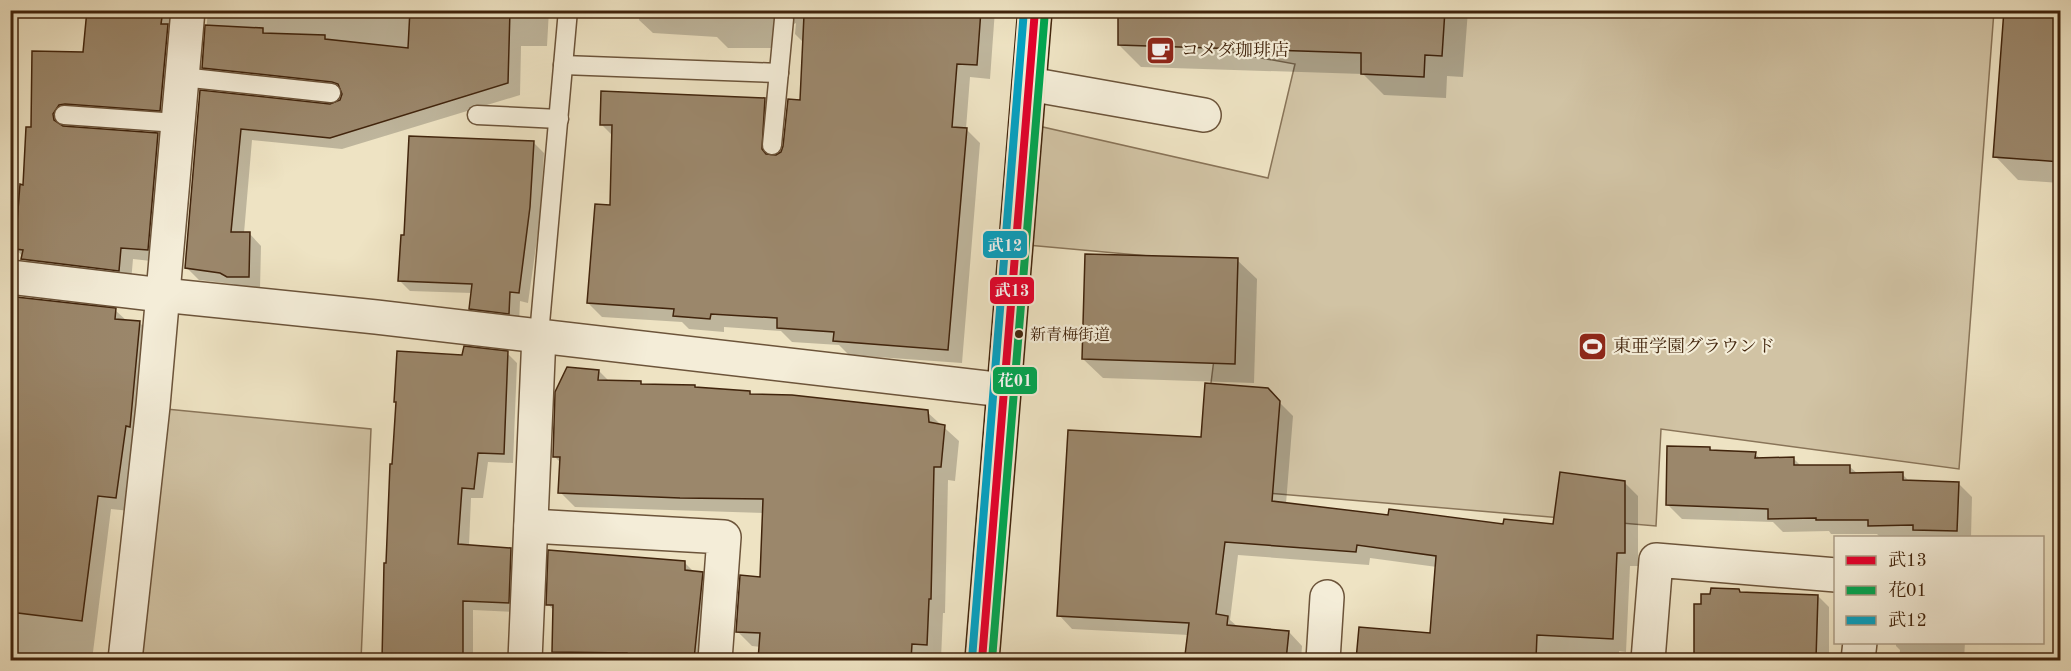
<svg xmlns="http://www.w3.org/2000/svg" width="2071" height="671" viewBox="0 0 2071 671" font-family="'Old Standard TT','Noto Serif JP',serif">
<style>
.green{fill:#d1c3a4;stroke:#897458;stroke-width:1.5}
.shadow{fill:#0003}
.building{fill:#9b876b;stroke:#41240c;stroke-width:1.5}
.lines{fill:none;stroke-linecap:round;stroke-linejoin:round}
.service-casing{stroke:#6c543a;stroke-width:21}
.minor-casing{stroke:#6c543a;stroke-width:36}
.primary-casing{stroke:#41240c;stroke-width:36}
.service{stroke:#f4edd8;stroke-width:18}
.minor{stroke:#f4edd8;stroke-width:33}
.primary{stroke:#eee3c3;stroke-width:33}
.bus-1-casing{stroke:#f4edd8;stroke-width:12}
.bus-2-casing{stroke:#f4edd8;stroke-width:12}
.bus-3-casing{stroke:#f4edd8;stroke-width:12}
.bus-1{stroke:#e4002b;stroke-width:8}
.bus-2{stroke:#00a651;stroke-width:8}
.bus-3{stroke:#03a2c4;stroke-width:8}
.bus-dot{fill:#41240c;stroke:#f4edd8;stroke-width:2}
.labels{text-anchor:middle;stroke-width:4.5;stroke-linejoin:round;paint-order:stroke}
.bus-label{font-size:16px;fill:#41240c;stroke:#f4edd8;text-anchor:start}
.poi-label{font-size:18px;fill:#41240c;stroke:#f4edd8;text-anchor:start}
.line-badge{stroke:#f4edd8;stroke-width:2}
.badge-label{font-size:16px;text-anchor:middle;font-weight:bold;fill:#fff}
</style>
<rect width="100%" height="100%" fill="#eee3c3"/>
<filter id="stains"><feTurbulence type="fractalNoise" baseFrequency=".00333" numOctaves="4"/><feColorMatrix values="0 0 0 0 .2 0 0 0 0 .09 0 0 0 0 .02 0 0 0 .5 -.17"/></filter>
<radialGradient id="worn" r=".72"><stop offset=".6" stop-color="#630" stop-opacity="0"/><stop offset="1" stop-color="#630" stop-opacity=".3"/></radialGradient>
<g class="green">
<polygon points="1231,11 1994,11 1959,469 1661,429 1656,526 1198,487 1226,263 1016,244 1025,123 1268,178 1295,64 1228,52"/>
<polygon points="166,409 371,429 361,660 138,660"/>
</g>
<g class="shadow">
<polygon points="88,10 186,10 172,122 71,117 63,128 158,134 170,147 160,262 133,259 131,282 35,271 16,249 33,128 84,54"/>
<polygon points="208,10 549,10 547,46 521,46 520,95 342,149 252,140 244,233 249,233 261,246 260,289 240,288 233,284 199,280 187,268 201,92 330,106 341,101 342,93 215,79 203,67"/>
<polygon points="640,10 995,10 990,79 970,77 966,129 980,143 962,363 849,355 839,345 792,342 781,331 724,327 724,332 689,329 682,322 602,317 588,303 611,206 613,136 601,124 765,100 778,114 775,158 782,153 801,101 804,43 795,34 796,23 788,27 785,48 728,48 717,37 653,33 639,20"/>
<polygon points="1144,10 1468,10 1463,77 1447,76 1446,98 1384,95 1363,74 1141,67 1119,45"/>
<polygon points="2060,10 2060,183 2018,180 1995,156"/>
<polygon points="534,143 544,153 540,218 528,303 520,301 519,323 481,319 470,308 472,293 410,291 400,281 405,236"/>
<polygon points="1237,260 1257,279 1254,383 1103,378 1083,359"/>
<polygon points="115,310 127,321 140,323 153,337 130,511 111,509 92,660 10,660 10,348"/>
<polygon points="507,353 517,363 513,463 488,462 483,498 471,498 469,546 510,549 521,559 518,612 473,610 473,660 383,660 386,564 464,357"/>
<polygon points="599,371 610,382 640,383 643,386 749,392 753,396 927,412 959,441 955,481 948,480 945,613 943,613 941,659 926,658 926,660 759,660 761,647 752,646 737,631 761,579 764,513 575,507 560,492 561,463 554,456"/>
<polygon points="1267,390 1293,416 1286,504 1389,517 1504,526 1554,526 1624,482 1638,496 1638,566 1630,566 1626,652 1619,651 1619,660 1357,660 1360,629 1431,635 1437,567 1370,558 1369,565 1238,555 1230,620 1238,627 1289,632 1302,646 1301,660 1192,660 1187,655 1189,635 1072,629 1059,615 1202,438"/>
<polygon points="1710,448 1713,451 1755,454 1761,459 1793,458 1801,466 1849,466 1858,474 1902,474 1910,482 1958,483 1972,497 1971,538 1881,538 1877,534 1831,534 1829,531 1783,532 1773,522 1682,519 1668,505"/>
<polygon points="684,562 695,573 702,574 717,588 709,660 563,660 554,651 554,611 548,604"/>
<polygon points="1741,593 1818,596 1829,607 1829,660 1691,660 1691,654 1695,654 1702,605"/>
<polygon points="1896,642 1965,642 1964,660 1899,660 1900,650 1896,646"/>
</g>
<g class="building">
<polygon points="87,10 163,10 161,24 168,24 160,111 65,104 59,105 53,114 54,120 63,126 158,133 148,250 121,248 119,271 21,259 23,250 15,249 20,184 23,185 26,127 31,127 32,51 83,52"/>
<polygon points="410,10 510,10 508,83 330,138 241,129 231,232 250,232 249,277 227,277 220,273 185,268 200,90 330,104 340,100 342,94 338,84 332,82 202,68 205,25 263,28 263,33 325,35 325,39 408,48"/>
<polygon points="863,10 981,10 977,65 957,64 952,127 967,128 948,350 833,341 834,332 777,328 777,318 711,314 710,319 673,316 674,309 587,303 595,204 610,205 612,125 600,125 601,91 765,98 762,149 766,154 776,155 781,152 783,146 788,99 800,100 804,15 862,16"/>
<polygon points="1118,10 1445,10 1442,56 1425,55 1424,77 1361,74 1361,53 1118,45"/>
<polygon points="2004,10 2061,10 2061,162 1993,157"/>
<polygon points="409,136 534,141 530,207 519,293 510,292 509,314 469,309 472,284 398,281 401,235 404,235"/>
<polygon points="1085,254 1238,258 1235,364 1082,359"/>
<polygon points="16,297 116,308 115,319 140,321 130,427 126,426 116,498 98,496 82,621 10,612 10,337"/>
<polygon points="464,346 508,351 504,454 478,453 474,489 462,488 458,544 511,548 509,603 463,601 463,660 382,660 384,563 386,563 390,464 392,464 396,402 394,402 397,351 462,355"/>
<polygon points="567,367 599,370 598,380 641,381 641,384 695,385 695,387 750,391 750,394 792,395 928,410 929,422 945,425 941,467 934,467 931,599 929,599 927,645 912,644 911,660 758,660 760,633 736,632 740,575 760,577 763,499 680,498 558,493 560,457 553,457 555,392"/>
<polygon points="1205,383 1268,388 1280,401 1272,501 1388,515 1389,509 1503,524 1504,519 1553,524 1560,472 1625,481 1625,553 1617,553 1613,639 1537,635 1536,659 1484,655 1483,660 1356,660 1359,627 1430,633 1436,556 1357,545 1356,552 1225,542 1216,614 1228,616 1227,625 1289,631 1286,660 1228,660 1185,655 1189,623 1057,616 1068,430 1201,437"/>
<polygon points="1667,446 1710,447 1710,450 1756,452 1755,458 1794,457 1794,465 1850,465 1850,473 1903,472 1903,480 1959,482 1957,531 1913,530 1913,525 1868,526 1868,520 1816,520 1816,518 1768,519 1768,509 1666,505"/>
<polygon points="548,550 685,561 685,570 703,572 694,659 627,655 627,653 552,652 553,605 546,605"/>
<polygon points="1711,588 1739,589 1740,592 1818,595 1816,659 1694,660 1694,604 1701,604 1701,594 1710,594"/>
</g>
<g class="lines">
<defs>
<g id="service">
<polyline points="563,65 779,73"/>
<polyline points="182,77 331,93"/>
<polyline points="64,115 177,123"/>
<polyline points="477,115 559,119"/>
<polyline points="772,145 784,19"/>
<polyline points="539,335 568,10"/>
</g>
<g id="minor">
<polyline points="1029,84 1204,115"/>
<polyline points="10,277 162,295 376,317 1004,390"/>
<polyline points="531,526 724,537 715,660"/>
<polyline points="125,660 153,406 188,10"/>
<polyline points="525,660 539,335"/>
<polyline points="1323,660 1327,597"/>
<polyline points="1648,660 1656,560 1836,575"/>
<polyline points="1858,660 1860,642"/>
</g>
<polyline id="primary" points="982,660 1035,10"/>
</defs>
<use href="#service" class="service-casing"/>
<use href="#minor" class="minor-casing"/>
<use href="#primary" class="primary-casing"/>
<use href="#service" class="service"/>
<use href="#minor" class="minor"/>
<use href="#primary" class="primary"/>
<defs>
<polyline id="bus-1" points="982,660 1035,10"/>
<polyline id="bus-2" points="992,660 1045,11"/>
<polyline id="bus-3" points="972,659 1024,10"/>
</defs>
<use href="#bus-1" class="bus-1-casing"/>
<use href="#bus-2" class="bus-2-casing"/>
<use href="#bus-3" class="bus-3-casing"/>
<use href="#bus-1" class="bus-1"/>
<use href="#bus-2" class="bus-2"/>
<use href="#bus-3" class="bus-3"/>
</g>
<defs>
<symbol id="cafe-square" viewBox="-11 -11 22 22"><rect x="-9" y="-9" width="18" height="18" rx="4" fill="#8f2418" stroke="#f4edd8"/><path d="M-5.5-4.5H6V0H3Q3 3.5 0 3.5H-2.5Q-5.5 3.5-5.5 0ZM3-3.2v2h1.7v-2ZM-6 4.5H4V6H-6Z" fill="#fff"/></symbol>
<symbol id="stadium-square" viewBox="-11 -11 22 22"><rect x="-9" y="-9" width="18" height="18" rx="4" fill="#8f2418" stroke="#f4edd8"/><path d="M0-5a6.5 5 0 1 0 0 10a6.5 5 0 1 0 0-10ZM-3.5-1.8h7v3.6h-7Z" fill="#fff"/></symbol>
</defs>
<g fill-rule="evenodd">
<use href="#cafe-square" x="1144" y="34" width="33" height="33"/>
<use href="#stadium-square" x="1576" y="330" width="33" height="33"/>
</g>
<circle class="bus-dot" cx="1019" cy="334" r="5"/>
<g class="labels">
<g class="bus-label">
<text x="1030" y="340">新青梅街道</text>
</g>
<g class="poi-label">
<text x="1181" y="56">コメダ珈琲店</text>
<text x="1613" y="352">東亜学園グラウンド</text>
</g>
</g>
<g class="line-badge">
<rect x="982" y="230" width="46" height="29" rx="6" fill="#03a2c4"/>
<rect x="989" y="276" width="46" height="29" rx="6" fill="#e4002b"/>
<rect x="992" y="366" width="46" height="29" rx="6" fill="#00a651"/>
</g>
<g class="badge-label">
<text x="1005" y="251">武12</text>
<text x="1012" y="296">武13</text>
<text x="1015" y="386">花01</text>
</g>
<rect width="2071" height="671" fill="none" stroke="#eee3c3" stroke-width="36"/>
<rect x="12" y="12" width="2047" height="647" fill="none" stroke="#41240c" stroke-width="3"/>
<rect x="18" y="18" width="2035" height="635" fill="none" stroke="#41240c" stroke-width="1.5"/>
<rect x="1834" y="536" width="210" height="108" fill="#f4edd8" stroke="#ac9d86" stroke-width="1.5"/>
<rect x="1846" y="556" width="30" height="9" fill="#e4002b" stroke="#ac9d86" stroke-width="1.5"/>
<text x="1888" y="566" font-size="18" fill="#41240c">武13</text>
<rect x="1846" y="586" width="30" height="9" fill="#00a651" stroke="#ac9d86" stroke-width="1.5"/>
<text x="1888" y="596" font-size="18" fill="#41240c">花01</text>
<rect x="1846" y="616" width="30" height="9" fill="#03a2c4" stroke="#ac9d86" stroke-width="1.5"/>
<text x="1888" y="626" font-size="18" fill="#41240c">武12</text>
<rect width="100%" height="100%" filter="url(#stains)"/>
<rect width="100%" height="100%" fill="url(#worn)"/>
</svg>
